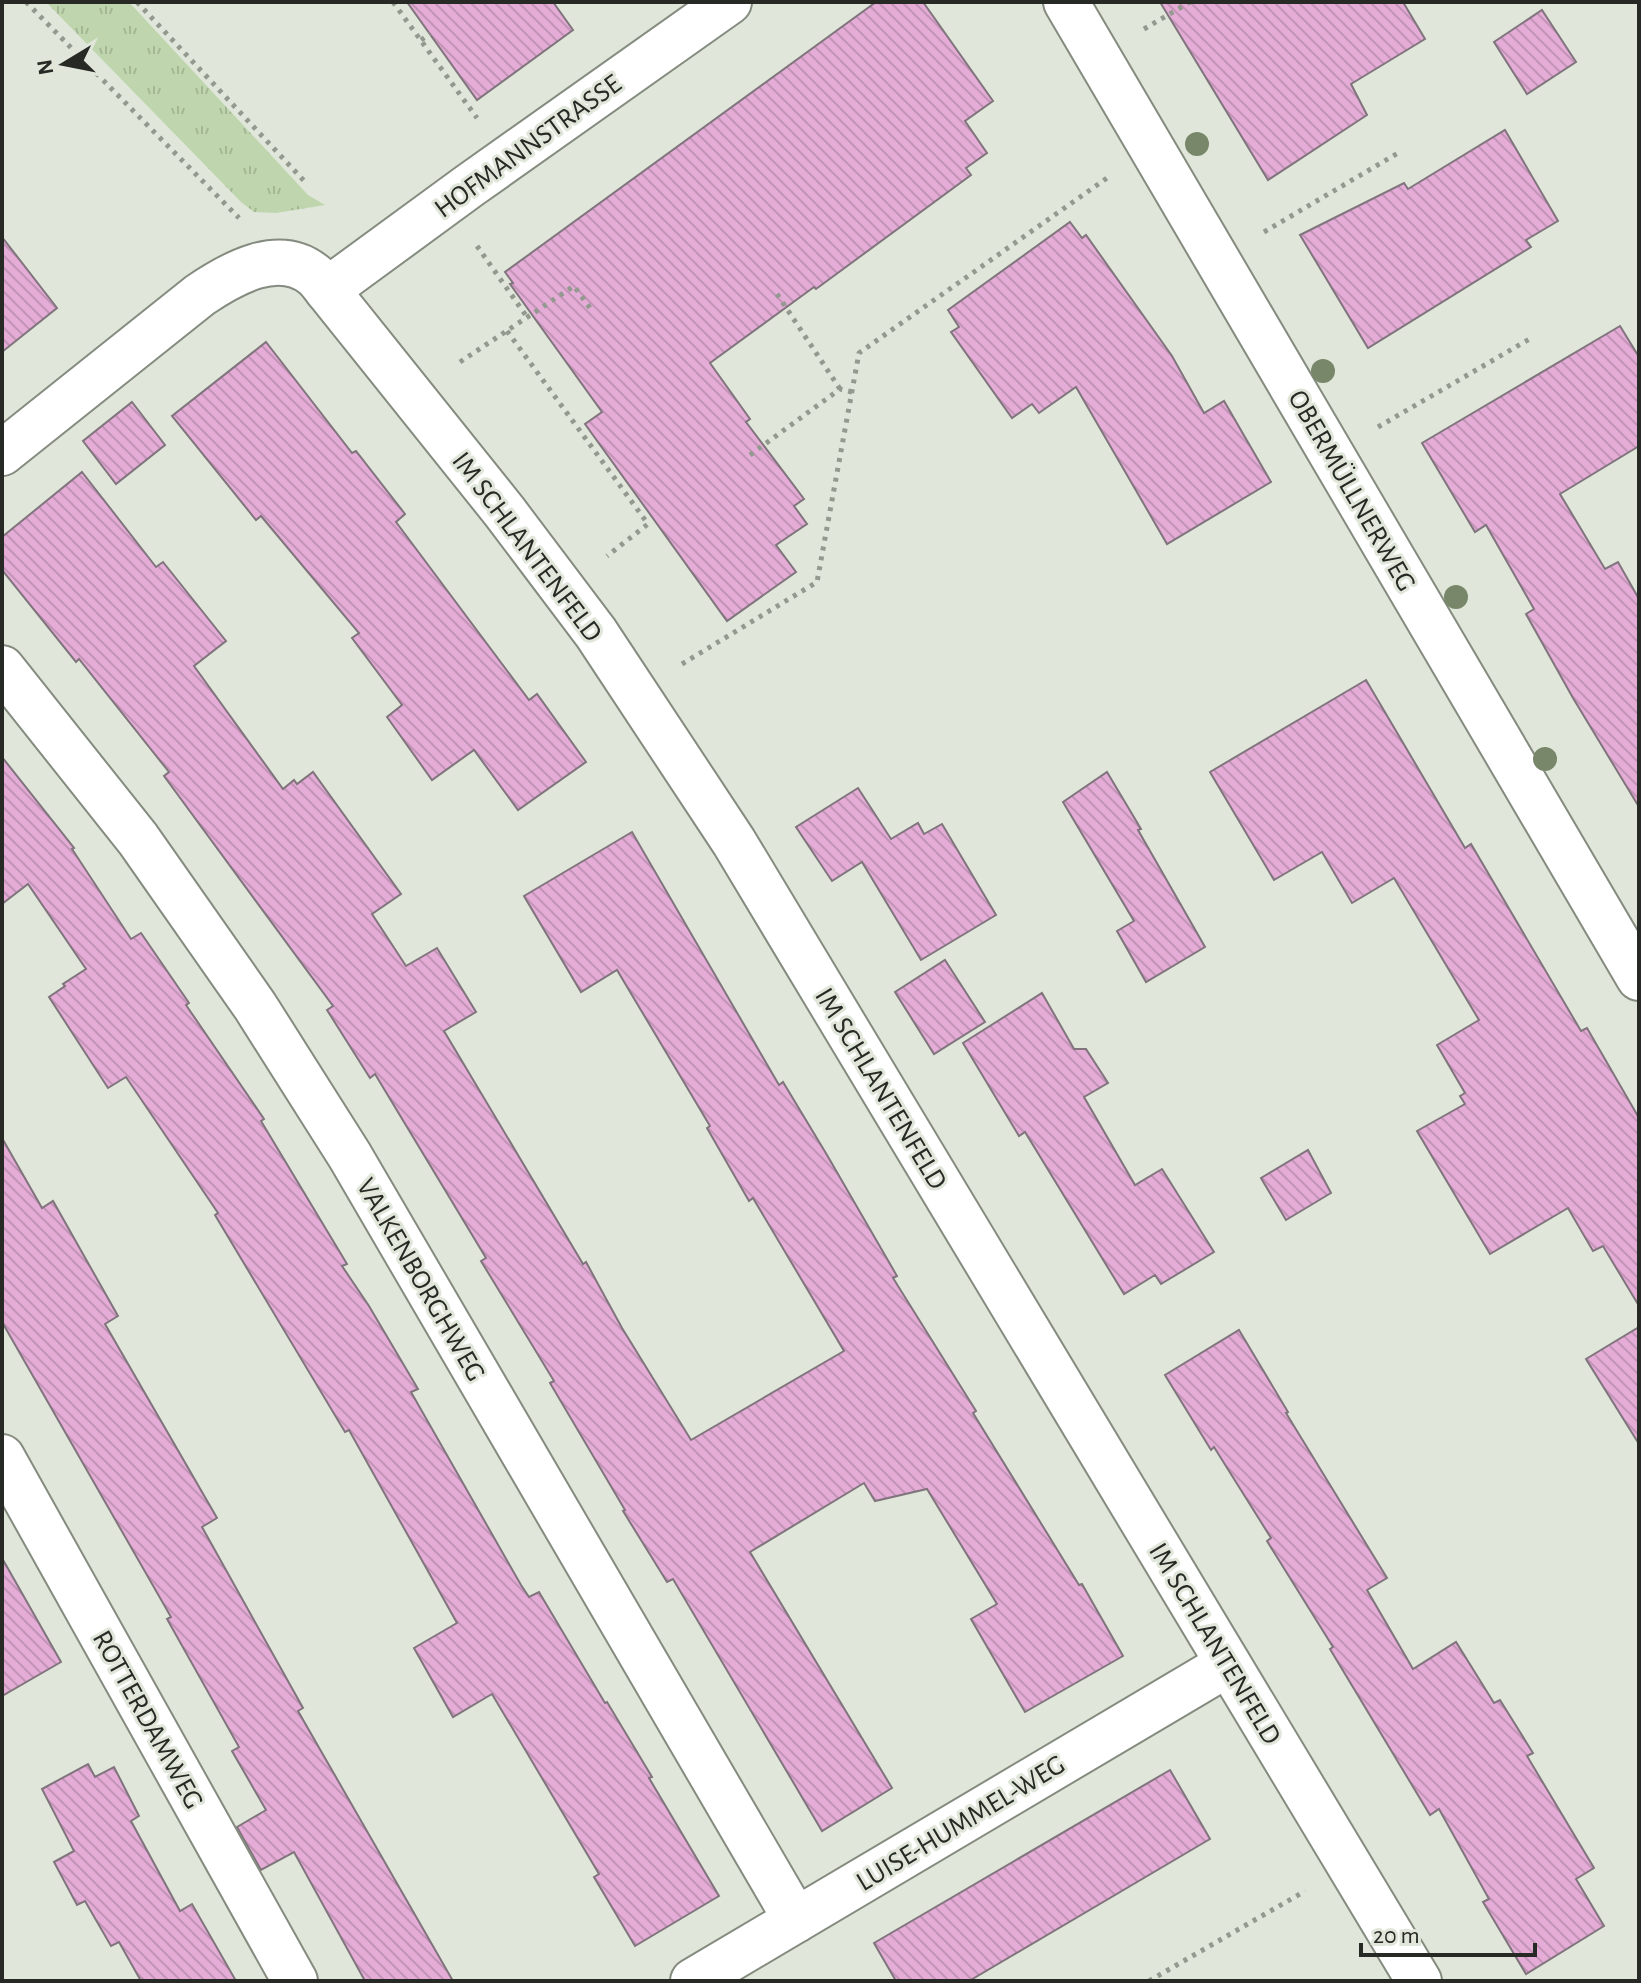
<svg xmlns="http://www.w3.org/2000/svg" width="1641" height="1983" viewBox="0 0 1641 1983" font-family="'Alegreya Sans',sans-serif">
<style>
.grass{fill:url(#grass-tufts)}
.building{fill:url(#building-back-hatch);stroke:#80747d;stroke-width:2}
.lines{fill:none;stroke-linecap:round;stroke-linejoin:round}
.minor-casing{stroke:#848b7f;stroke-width:48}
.path{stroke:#94998f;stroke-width:5;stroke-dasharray:4 6;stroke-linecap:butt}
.minor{stroke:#fff;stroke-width:44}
.tree{fill:#78876a}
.labels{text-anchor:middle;stroke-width:6;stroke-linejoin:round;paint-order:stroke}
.street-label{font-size:28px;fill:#262924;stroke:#e0e7da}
</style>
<defs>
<pattern id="grass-tufts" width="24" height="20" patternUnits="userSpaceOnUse" patternTransform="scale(2)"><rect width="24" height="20" fill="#bed5ad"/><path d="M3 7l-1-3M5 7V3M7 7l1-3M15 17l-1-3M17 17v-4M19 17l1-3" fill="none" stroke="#a3b795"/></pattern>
<pattern id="building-back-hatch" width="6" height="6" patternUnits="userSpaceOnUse" patternTransform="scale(2)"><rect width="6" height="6" fill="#e4acd6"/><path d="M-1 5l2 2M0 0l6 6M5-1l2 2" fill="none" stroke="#c394b8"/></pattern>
</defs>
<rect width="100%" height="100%" fill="#e0e7da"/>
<polygon class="grass" points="46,2 129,2 308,195 325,205 276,213 254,212 241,202"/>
<g class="building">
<polygon points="407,2 553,2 573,30 477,100"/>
<polygon points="876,2 923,2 993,101 965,121 987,153 966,168 971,175 816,289 814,287 710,363 750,419 746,422 804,499 794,506 807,524 776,545 796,572 727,621 585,424 602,412 510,284 513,283 505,272"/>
<polygon points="1160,2 1403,2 1425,39 1351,84 1367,115 1268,180"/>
<polygon points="1542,10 1576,62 1527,94 1494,42"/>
<polygon points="1505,130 1558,221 1526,240 1531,247 1368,348 1300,235 1404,183 1408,189"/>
<polygon points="1070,222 1082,238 1086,235 1172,356 1204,413 1224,401 1271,482 1167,544 1076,387 1039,413 1032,404 1012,418 951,332 959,327 948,310"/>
<polygon points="2,237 57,308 2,352"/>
<polygon points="1620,326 1639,357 1639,446 1560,494 1605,569 1618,562 1639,599 1639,807 1573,698 1526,614 1534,609 1486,525 1475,532 1422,443"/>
<polygon points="266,342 352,453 356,451 405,514 396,522 529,700 537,694 586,762 518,810 474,750 432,780 387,717 402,705 352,638 359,633 261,516 256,520 172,416"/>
<polygon points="132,402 165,445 116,484 83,441"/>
<polygon points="82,472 156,567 163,562 226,641 194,666 283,789 294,780 297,784 313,772 401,894 372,914 406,966 437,948 476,1012 444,1031 583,1264 586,1262 622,1328 691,1440 844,1351 753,1198 749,1201 707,1128 710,1126 617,970 581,992 524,896 632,832 779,1085 783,1082 827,1155 897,1276 893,1278 976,1411 973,1413 1079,1585 1082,1584 1123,1656 1025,1712 971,1619 997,1604 927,1489 875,1501 864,1483 750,1552 892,1788 822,1831 673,1579 667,1582 623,1511 625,1510 550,1383 554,1381 481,1261 486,1258 375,1074 370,1078 327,1010 333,1006 164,776 169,772 79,659 76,662 2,570 2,537"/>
<polygon points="1366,680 1465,848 1471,844 1581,1031 1587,1028 1639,1118 1639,1306 1603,1246 1593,1251 1568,1208 1490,1254 1417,1131 1465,1104 1460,1096 1465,1093 1437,1045 1479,1020 1394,878 1352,903 1322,852 1274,880 1210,772"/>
<polygon points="2,757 74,848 72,849 131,939 141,933 189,1003 186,1005 264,1119 261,1121 347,1264 342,1266 369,1306 418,1389 411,1392 521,1585 529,1597 539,1592 605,1703 607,1702 652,1777 649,1778 719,1896 635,1946 594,1877 599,1874 492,1694 453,1717 414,1648 457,1623 349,1430 345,1432 215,1215 218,1213 126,1077 108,1088 49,997 65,986 63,984 86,969 28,884 2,904"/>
<polygon points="1107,772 1141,829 1138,830 1205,947 1146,982 1117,931 1134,921 1063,802"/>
<polygon points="858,788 891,839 918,823 924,834 942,824 996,915 921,960 862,862 832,881 796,827"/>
<polygon points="945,960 985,1022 934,1054 895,992"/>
<polygon points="1042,993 1074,1049 1086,1049 1108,1083 1084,1097 1135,1185 1162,1169 1214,1252 1161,1284 1155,1275 1124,1294 1025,1132 1019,1136 963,1043"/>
<polygon points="2,1138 42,1208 53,1201 118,1316 105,1324 217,1518 202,1527 303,1708 298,1711 453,1981 365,1981 294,1852 261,1870 237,1827 266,1810 232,1751 239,1747 167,1619 171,1617 2,1322"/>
<polygon points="1308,1150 1331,1193 1286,1220 1261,1178"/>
<polygon points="1639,1327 1639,1444 1586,1359"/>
<polygon points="1239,1330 1288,1412 1286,1413 1387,1578 1367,1590 1413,1669 1456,1642 1494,1703 1500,1700 1533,1753 1527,1756 1594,1868 1576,1879 1604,1926 1526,1974 1483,1902 1489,1899 1439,1809 1430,1815 1330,1649 1333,1647 1267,1541 1271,1538 1214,1447 1211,1450 1165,1375"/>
<polygon points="2,1558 61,1662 2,1696"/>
<polygon points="88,1764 95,1777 114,1767 139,1816 131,1821 180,1911 192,1904 236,1981 141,1981 119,1942 111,1946 85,1901 77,1905 54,1862 74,1851 42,1789"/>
<polygon points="1170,1770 1210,1839 969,1981 896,1981 874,1943"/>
</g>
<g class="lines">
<defs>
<g id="minor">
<polyline points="1066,2 1639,978"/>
<polyline points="327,290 469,186 729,2"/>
<path d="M2 453 200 295C231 274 279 246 314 275 319 279 323 285 327 290L504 511 596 633 734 842 1419 1981"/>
<polyline points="2,668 138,839 255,1006 350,1156 796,1920"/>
<polyline points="2,1457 295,1981"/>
<polyline points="693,1981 1228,1664"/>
</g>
</defs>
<use href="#minor" class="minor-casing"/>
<g class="path">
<polyline points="26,2 239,218"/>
<polyline points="137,2 307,184"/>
<polyline points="393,2 477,118"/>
<polyline points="1144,29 1190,2"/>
<polyline points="421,40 430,34"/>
<polyline points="1264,232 1398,153"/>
<polyline points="477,246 527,317"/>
<polyline points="777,294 840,389"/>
<polyline points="507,331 648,524 607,556"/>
<polyline points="460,362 574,286 590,308"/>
<polyline points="1378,427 1533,337"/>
<polyline points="750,455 840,389 852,392"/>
<polyline points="682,664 817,582 859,353 1107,178"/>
<polyline points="1149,1981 1305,1891"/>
</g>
<use href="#minor" class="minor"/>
</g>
<g class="tree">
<circle cx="1197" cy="144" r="12"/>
<circle cx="1323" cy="371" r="12"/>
<circle cx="1456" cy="597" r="12"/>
<circle cx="1545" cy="759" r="12"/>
</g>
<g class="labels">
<g class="street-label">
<text transform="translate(527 145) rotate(-36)" y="10">HOFMANNSTRASSE</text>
<text transform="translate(1353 490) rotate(60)" y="10">OBERMÜLLNERWEG</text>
<text transform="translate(528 546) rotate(53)" y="10">IM SCHLANTENFELD</text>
<text transform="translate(882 1088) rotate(59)" y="10">IM SCHLANTENFELD</text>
<text transform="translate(422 1279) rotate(60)" y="10">VALKENBORGHWEG</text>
<text transform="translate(1216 1643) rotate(59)" y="10">IM SCHLANTENFELD</text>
<text transform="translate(149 1719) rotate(61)" y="10">ROTTERDAMWEG</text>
<text transform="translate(960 1822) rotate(-31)" y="10">LUISE-HUMMEL-WEG</text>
</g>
</g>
<rect width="1641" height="1983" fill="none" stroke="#262924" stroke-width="8"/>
<g transform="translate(64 64) rotate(260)" stroke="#e0e7da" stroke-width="6" paint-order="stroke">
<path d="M0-6L14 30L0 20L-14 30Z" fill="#262924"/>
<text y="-12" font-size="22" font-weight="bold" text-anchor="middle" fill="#262924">N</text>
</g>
<path d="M1361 1943v12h174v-12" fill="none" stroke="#262924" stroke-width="4"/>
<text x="1373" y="1943" font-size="24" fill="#262924" stroke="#e0e7da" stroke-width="6" paint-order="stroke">20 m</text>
</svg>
